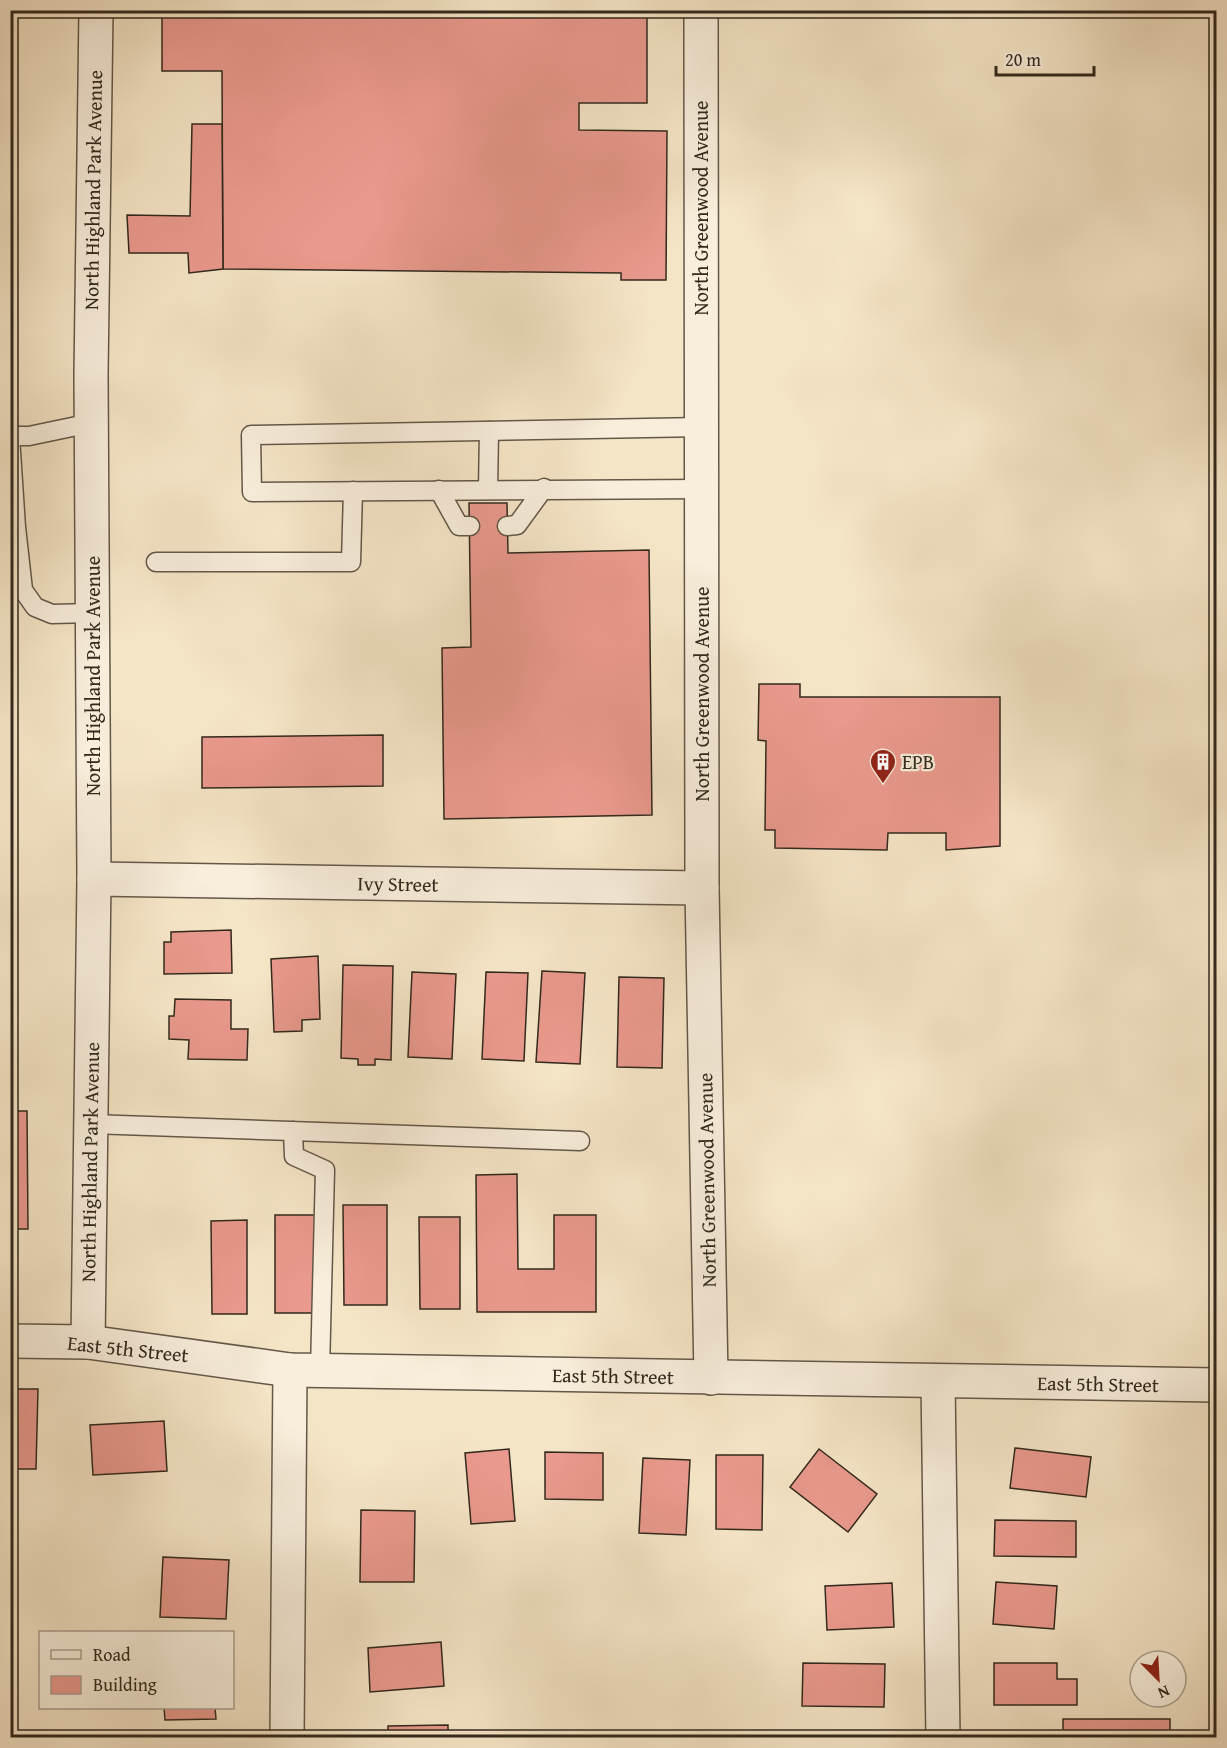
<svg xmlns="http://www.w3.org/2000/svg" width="1227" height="1748" viewBox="0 0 1227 1748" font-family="'Gentium Book Plus',serif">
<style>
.building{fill:#e9998d;stroke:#32291d;stroke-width:1.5}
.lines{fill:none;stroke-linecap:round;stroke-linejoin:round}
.service-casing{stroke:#635848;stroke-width:21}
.minor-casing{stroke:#635848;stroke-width:36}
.service{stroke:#f8eedb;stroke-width:18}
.minor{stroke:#f8eedb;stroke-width:33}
.labels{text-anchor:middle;stroke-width:4.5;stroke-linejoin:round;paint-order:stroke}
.street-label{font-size:20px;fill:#32291d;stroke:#f8eedb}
.poi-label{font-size:20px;fill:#32291d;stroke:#f8eedb;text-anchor:start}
</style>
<rect width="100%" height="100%" fill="#f5e5c7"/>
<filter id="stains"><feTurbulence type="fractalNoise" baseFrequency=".00333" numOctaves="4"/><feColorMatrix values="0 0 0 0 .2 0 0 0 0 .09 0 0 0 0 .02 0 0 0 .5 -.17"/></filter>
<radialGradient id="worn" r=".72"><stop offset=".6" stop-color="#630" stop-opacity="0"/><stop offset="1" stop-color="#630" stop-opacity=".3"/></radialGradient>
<g class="building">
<polygon points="162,10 647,10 647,103 579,103 579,130 667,131 666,280 621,280 621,273 223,269 222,71 162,71"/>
<polygon points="192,124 222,124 223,269 189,273 188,253 129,253 127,215 190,216"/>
<polygon points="469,503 507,503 508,553 649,550 652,815 444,819 442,648 471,647"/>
<polygon points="759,684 800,684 800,697 1000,697 1000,846 946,850 946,833 888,833 887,850 775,848 775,830 765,830 766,741 758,740"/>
<polygon points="383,735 383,786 202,788 202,737"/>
<polygon points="231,930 232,973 164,974 164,942 171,942 171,932"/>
<polygon points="318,956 320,1019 302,1020 302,1031 274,1032 271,959"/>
<polygon points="343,965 393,966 391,1060 375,1059 375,1065 358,1065 358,1059 341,1058"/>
<polygon points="542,971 585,973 580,1064 536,1062"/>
<polygon points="412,972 456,974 452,1059 408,1057"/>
<polygon points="486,972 528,973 524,1061 482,1059"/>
<polygon points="619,977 664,978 662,1068 617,1067"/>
<polygon points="175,999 231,1000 231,1029 248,1029 247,1060 188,1059 189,1040 169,1039 169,1016 174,1016"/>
<polygon points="10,1111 27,1111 28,1229 10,1229"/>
<polygon points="517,1174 518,1269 554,1269 554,1215 596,1215 596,1312 477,1312 476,1175"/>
<polygon points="343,1205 387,1205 387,1305 344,1305"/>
<polygon points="275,1215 316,1215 317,1313 275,1313"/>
<polygon points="419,1217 460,1217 460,1309 420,1309"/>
<polygon points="247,1220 247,1314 212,1314 211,1221"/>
<polygon points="10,1389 38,1389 36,1469 10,1469"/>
<polygon points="164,1421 167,1471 93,1475 90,1425"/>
<polygon points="1015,1448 1091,1457 1086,1497 1010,1488"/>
<polygon points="509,1449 515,1521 471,1524 465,1453"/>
<polygon points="819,1449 877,1494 848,1532 790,1487"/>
<polygon points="545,1452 603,1453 603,1500 545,1499"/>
<polygon points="716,1455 763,1455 762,1530 716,1529"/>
<polygon points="643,1458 690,1460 686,1535 639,1533"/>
<polygon points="361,1510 415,1511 414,1582 360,1582"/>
<polygon points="995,1520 1076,1521 1076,1557 994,1556"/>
<polygon points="163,1557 229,1560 226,1619 160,1617"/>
<polygon points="996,1582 1057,1586 1054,1629 993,1624"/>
<polygon points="892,1583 894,1627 827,1630 825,1586"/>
<polygon points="441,1642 444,1686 370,1692 368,1648"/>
<polygon points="803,1663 885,1664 884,1707 802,1706"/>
<polygon points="994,1663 1057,1663 1057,1679 1077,1679 1077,1705 994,1705"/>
<polygon points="164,1708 215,1708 216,1719 165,1720"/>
<rect x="1063" y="1719" width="107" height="19"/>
<polygon points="448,1725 448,1738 388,1738 388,1726"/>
</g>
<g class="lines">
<defs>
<g id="service">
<polyline points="702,427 251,435 252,492 702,489"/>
<polyline points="10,436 29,436 91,423"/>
<polyline points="10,437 16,527 23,590 35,607 52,614 92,613"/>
<polyline points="439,490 459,526 470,526"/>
<polyline points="488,490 489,431"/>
<polyline points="507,526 517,525 544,488"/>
<polyline points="156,562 351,562 353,491"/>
<polyline points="91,1124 580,1141"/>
<polyline points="293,1131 294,1156 325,1170 320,1370"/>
</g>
<g id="minor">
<polyline points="701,10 702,888 711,1378"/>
<polyline points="94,879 702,888"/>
<polyline points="10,1341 88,1342 290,1370 1216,1385"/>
<polyline points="88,1342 94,879 91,375 96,10"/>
<polyline points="938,1382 943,1738"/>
<polyline points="287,1738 290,1370"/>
</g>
</defs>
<use href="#service" class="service-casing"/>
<use href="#minor" class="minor-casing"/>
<use href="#service" class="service"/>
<use href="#minor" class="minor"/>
</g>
<defs>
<symbol id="building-pin" viewBox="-11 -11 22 30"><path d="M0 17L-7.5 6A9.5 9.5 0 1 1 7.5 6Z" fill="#8f2418" stroke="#f8eedb"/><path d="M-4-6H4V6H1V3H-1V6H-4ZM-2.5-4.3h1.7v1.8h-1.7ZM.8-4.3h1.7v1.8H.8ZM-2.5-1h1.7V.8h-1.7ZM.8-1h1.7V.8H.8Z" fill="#fff"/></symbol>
</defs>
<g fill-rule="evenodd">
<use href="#building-pin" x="868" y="747" width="30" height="40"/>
</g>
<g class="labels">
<g class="street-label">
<text transform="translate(93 190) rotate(-89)" y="7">North Highland Park Avenue</text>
<text transform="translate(701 208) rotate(-90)" y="7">North Greenwood Avenue</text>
<text transform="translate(93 676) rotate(-90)" y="7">North Highland Park Avenue</text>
<text transform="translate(702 694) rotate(-90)" y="7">North Greenwood Avenue</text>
<text transform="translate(398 884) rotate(1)" y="7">Ivy Street</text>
<text transform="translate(90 1162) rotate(-89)" y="7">North Highland Park Avenue</text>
<text transform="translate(707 1180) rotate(-91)" y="7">North Greenwood Avenue</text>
<text transform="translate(128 1349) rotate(6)" y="7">East 5th Street</text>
<text transform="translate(613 1376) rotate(1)" y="7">East 5th Street</text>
<text transform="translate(1098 1384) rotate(1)" y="7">East 5th Street</text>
</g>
<g class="poi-label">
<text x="902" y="769">EPB</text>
</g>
</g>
<rect width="1227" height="1748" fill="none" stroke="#f5e5c7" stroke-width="36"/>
<rect x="12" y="12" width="1203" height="1724" fill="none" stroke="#32291d" stroke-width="3"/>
<rect x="18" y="18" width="1191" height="1712" fill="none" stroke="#32291d" stroke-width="1.5"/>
<rect x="39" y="1631" width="195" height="78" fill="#f8eedb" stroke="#a99f8f" stroke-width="1.5"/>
<rect x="51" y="1650" width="30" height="9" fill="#f8eedb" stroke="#a99f8f" stroke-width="1.5"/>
<text x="93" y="1661" font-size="18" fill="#32291d">Road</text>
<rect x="51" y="1676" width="30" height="18" fill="#e9998d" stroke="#a99f8f" stroke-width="1.5"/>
<text x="93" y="1691" font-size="18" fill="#32291d">Building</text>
<g transform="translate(1158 1679) rotate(156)"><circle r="28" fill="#f8eedb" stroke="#a99f8f" stroke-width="1.5"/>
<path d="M0-4.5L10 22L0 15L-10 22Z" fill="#8f2418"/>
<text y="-9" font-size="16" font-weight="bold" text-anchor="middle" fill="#32291d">N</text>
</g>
<path d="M996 66v9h98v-9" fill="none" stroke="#32291d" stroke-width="3"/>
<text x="1005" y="66" font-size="18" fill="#32291d" stroke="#f8eedb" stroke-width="4.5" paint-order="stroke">20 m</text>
<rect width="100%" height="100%" filter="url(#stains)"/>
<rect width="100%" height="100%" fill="url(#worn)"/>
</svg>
